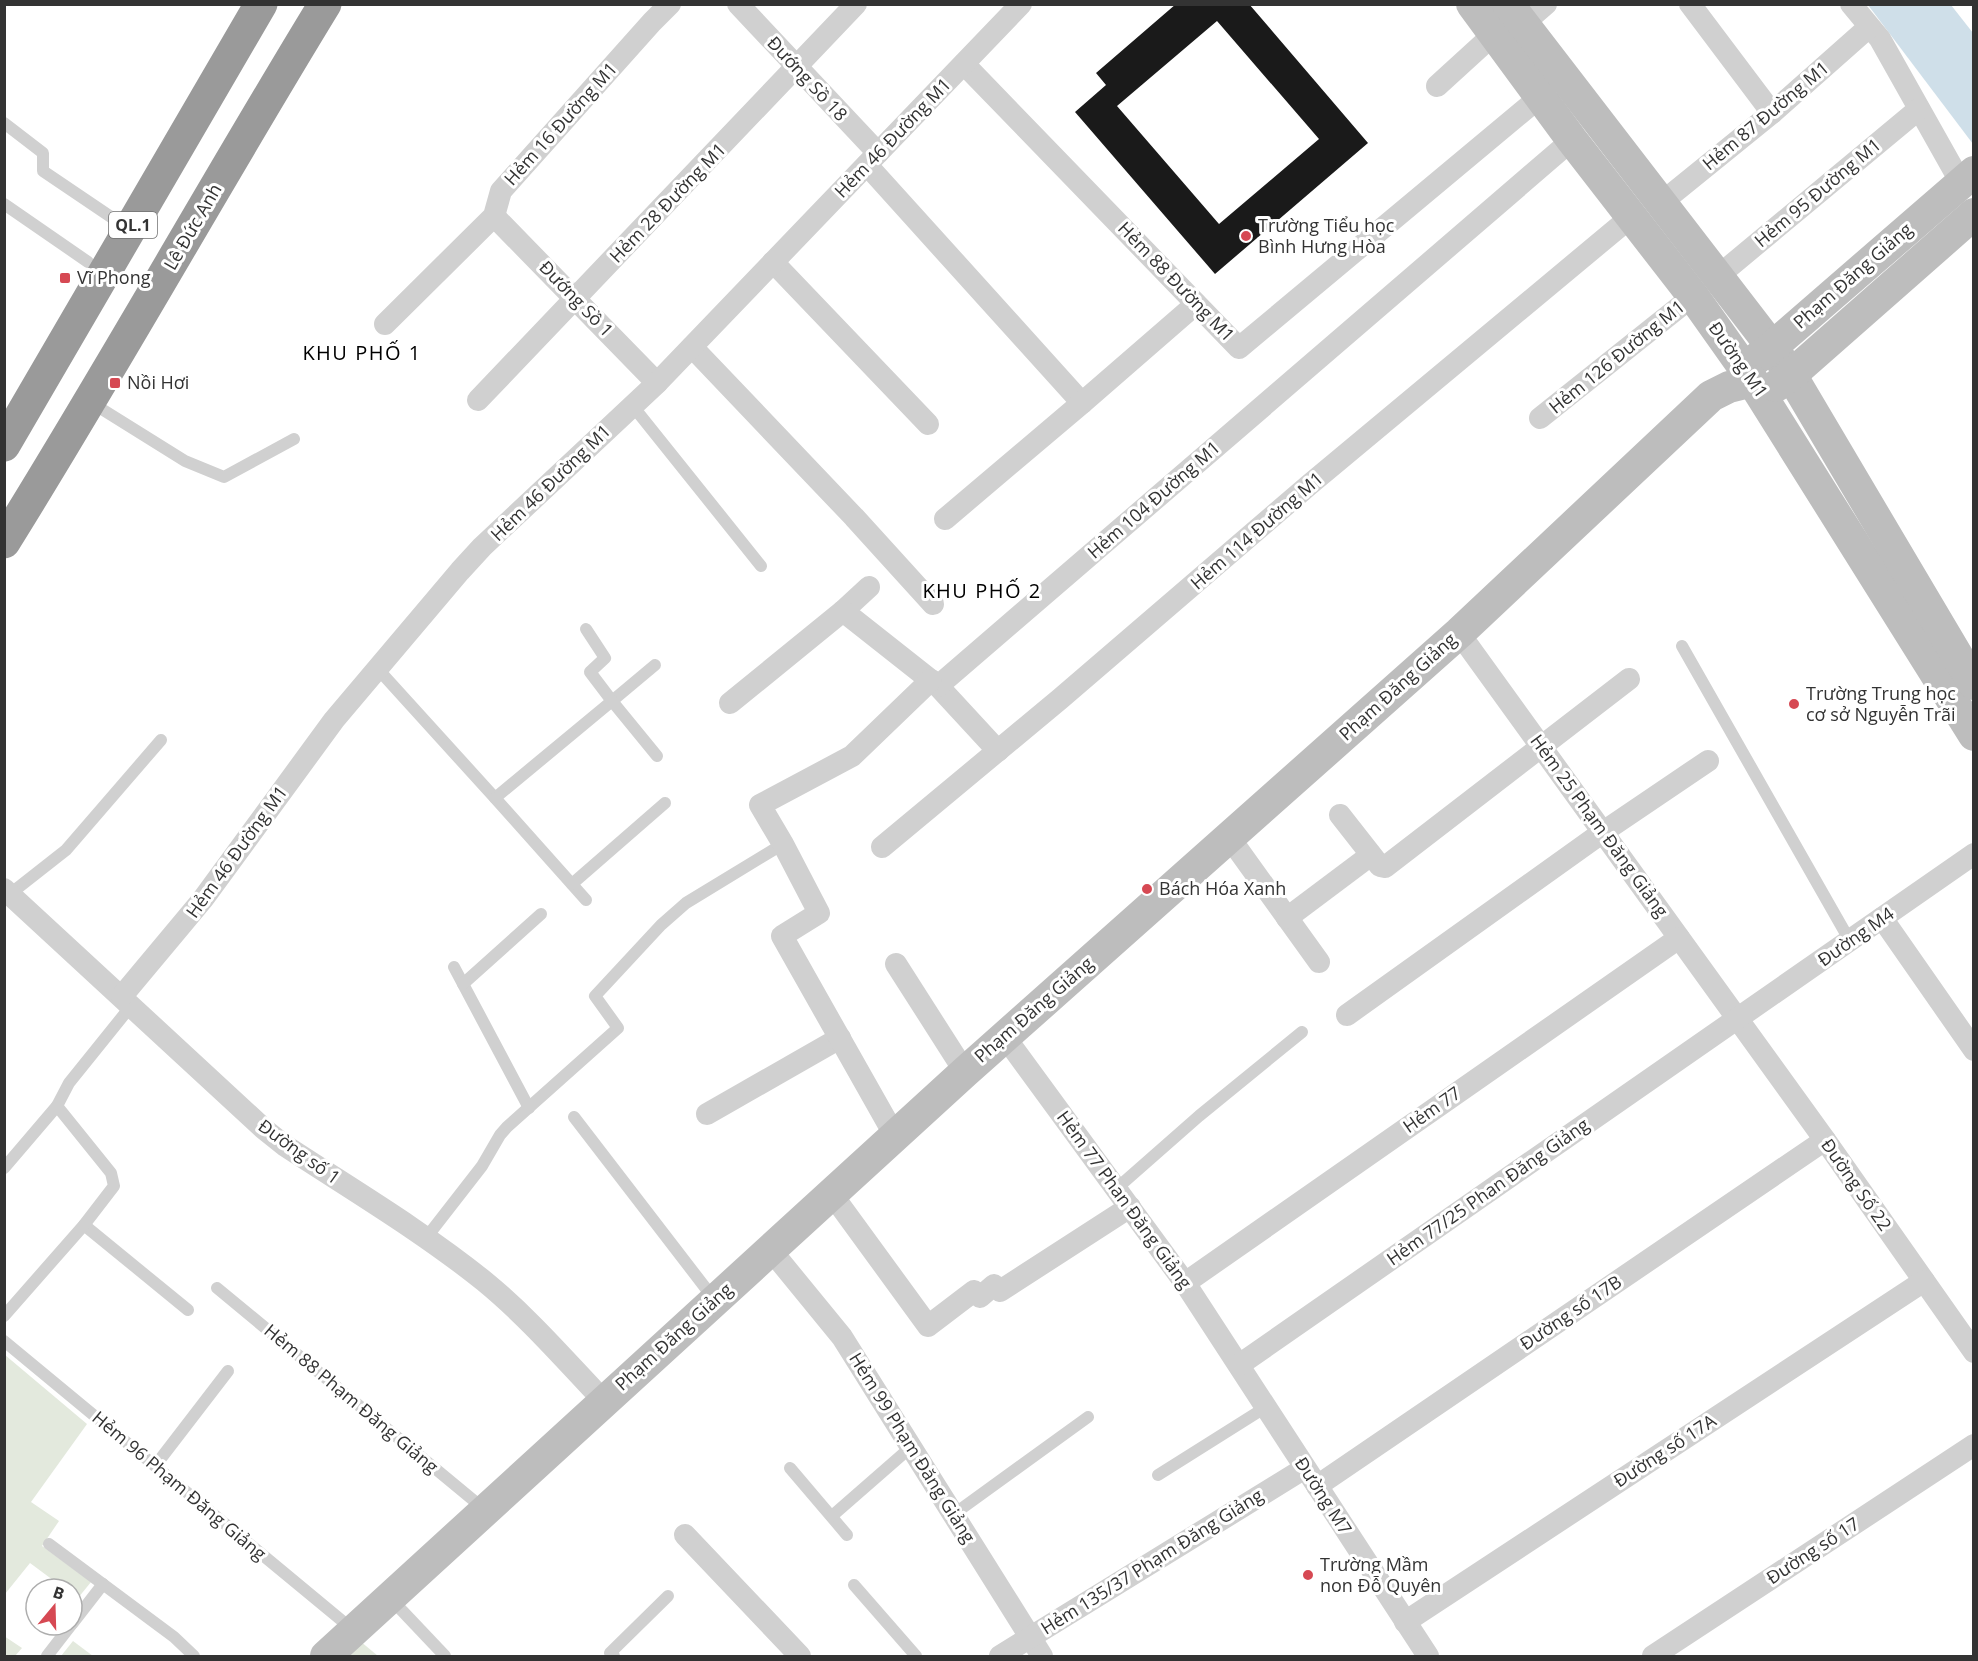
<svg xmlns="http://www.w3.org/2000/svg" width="1978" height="1661" viewBox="0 0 1978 1661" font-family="'Open Sans',sans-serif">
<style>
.green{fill:#e3e9dd}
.water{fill:#cfdfe9}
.building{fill:#1a1a1a;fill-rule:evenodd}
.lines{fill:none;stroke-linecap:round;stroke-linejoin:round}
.lane{stroke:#d0d0d0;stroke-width:12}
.street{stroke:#d0d0d0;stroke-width:22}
.secondary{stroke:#bdbdbd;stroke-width:32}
.highway{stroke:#9a9a9a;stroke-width:33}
.poi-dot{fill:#d64953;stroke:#fff;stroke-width:2}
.labels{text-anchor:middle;stroke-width:6;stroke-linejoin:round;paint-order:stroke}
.shield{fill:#fff;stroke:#707070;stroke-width:1.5}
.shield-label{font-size:16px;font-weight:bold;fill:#333}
.street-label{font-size:18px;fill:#333;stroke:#fff}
.poi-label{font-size:18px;fill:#333;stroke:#fff;text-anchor:start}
.neighbourhood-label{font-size:20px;letter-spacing:1.5px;fill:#000;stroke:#fff}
</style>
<rect width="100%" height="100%" fill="#fff"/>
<g class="green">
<polygon points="5,1355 87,1424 31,1502 59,1521 42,1546 91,1582 78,1598 72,1594 72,1589 65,1589 30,1563 5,1594"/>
<polygon points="4,1636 22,1648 15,1656 5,1656"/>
<polygon points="73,1641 93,1656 61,1656"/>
<polygon points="360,1641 378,1656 343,1656"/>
</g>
<polygon class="water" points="1868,5 1951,5 1973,33 1973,144"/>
<path class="building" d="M1176 4H1249L1368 143 1215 274 1075 112 1106 85 1096 73ZM1217 21 1319 139 1219 224 1117 106Z"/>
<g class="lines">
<g class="lane">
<polyline points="4,123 43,153 43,171 114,219"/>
<polyline points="4,204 88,262"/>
<polyline points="92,403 185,461 224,477 294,439"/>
<polyline points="632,405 761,566"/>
<polyline points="586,629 605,658 590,672 612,701 655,665"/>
<polyline points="1682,646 1850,941"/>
<polyline points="377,668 495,798 612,701 657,756"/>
<polyline points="495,798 586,900"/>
<polyline points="572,884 665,803"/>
<polyline points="10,894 66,850 161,740"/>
<polyline points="454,967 529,1108"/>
<polyline points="463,984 541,914"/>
<polyline points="574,1117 714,1299"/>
<polyline points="4,1168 57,1106 69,1083 131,1006"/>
<polyline points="1116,1189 1199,1116 1302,1032"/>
<polyline points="84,1225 188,1310"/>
<polyline points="426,1238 482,1166 500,1135 507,1127 618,1028 595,996 661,925 686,903 783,844"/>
<polyline points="217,1288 484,1509"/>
<polyline points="4,1316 84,1225 114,1186 111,1173 57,1106"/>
<polyline points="4,1341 352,1629"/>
<polyline points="155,1466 228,1371"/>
<polyline points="790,1468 847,1535"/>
<polyline points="1158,1475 1266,1407"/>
<polyline points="954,1514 1088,1417"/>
<polyline points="832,1516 911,1447"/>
<polyline points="49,1544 174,1637 194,1656"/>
<polyline points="854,1585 916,1656"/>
<polyline points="391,1599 445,1656"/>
<polyline points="72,1624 103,1584"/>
<polyline points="47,1656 71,1625"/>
<polyline points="614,1656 610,1653 668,1596"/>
</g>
<g class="street">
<polyline points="738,4 878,153"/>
<polyline points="1690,4 1772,113"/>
<polyline points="1851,4 1880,39 1961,183"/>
<polyline points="1523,24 1546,4"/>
<polyline points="964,64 1239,348 1541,96"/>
<polyline points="1437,86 1494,34"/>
<polyline points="867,165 1082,403"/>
<polyline points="1661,203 1772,113 1869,27"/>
<polyline points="494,216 657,383"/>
<polyline points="773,262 928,424"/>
<polyline points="1717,277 1919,109"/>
<polyline points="385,324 494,216 501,191 652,22 670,4"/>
<polyline points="692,347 854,517 933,604"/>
<polyline points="478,400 856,4"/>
<polyline points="1540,418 1693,296"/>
<polyline points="945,519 1082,403 1196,304"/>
<polyline points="843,611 869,587"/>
<polyline points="1459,633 1825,1140 1974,1352"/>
<polyline points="938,686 998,751"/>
<polyline points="730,703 843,611 938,686 1572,140"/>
<polyline points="1340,815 1380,866 1385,867 1629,679"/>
<polyline points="1229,837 1319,962"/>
<polyline points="882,847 1060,699 1309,485 1632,216"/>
<path d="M4 889 264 1129 284 1145C351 1189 422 1231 484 1281 528 1317 565 1360 604 1401"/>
<polyline points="1287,918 1371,855"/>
<polyline points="1882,918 1974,1050"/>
<polyline points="896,964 965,1072"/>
<polyline points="122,996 203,899 334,720 460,571 482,547 657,383 1021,4"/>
<polyline points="1347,1015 1603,832 1708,761"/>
<polyline points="1005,1037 1185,1283 1428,1656"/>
<polyline points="707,1114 840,1038"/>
<polyline points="895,1136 782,936 819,913 783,844 760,805 852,756 931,680"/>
<polyline points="831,1193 928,1326 974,1291 980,1297 994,1285 1000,1291 1130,1207"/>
<polyline points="770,1249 842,1337 1042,1656"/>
<polyline points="1185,1283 1679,938"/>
<polyline points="1239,1365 1974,854"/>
<polyline points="1317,1486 1825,1140"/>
<polyline points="685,1535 800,1656"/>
<polyline points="1405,1622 1924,1281"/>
<polyline points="1000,1656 1305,1468"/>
<polyline points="1653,1656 1974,1445"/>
</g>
<g class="secondary">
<polyline points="1472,4 1572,140 1693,296 1744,368 1974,735"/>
<polyline points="1508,4 1772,347 1791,375 1974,684"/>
<polyline points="1756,359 1772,347 1974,172"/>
<polyline points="1776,386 1791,375 1974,214"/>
<polyline points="326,1656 965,1072 1459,633 1711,396 1729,387 1753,381"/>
</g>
<g class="highway">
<polyline points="4,445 261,4"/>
<path d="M4 542C115 364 216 182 325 4"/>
</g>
</g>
<g class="poi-dot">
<circle cx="1246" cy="236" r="6"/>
<rect x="59" y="272" width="12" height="12" rx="3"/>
<rect x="109" y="377" width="12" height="12" rx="3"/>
<circle cx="1794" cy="704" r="6"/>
<circle cx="1147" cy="889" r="6"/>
<circle cx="1308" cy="1575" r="6"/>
</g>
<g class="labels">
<rect class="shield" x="109" y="212" width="48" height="26" rx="4.5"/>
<g class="shield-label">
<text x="133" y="231">QL.1</text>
</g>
<g class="street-label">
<text transform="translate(807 79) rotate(47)" y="6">Đướng Sồ 18</text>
<text transform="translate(1766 116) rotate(-40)" y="6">Hẻm 87 Đường M1</text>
<text transform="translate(561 124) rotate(-48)" y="6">Hẻm 16 Đường M1</text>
<text transform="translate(893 138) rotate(-46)" y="6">Hẻm 46 Đường M1</text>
<text transform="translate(1818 193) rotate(-40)" y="6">Hẻm 95 Đường M1</text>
<text transform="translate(668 203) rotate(-46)" y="6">Hẻm 28 Đường M1</text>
<text transform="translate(193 227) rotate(-60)" y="6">Lê Đức Anh</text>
<text transform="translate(1853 276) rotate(-41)" y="6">Phạm Đăng Giảng</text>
<text transform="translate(1176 282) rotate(46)" y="6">Hẻm 88 Đường M1</text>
<text transform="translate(576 299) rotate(46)" y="6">Đướng Sồ 1</text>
<text transform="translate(1617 357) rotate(-39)" y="6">Hẻm 126 Đường M1</text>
<text transform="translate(1738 360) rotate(55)" y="6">Đường M1</text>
<text transform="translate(551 483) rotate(-44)" y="6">Hẻm 46 Đường M1</text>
<text transform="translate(1154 500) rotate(-41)" y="6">Hẻm 104 Đường M1</text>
<text transform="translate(1257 531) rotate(-41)" y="6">Hẻm 114 Đường M1</text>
<text transform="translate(1398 687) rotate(-42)" y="6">Phạm Đăng Giảng</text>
<text transform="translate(1599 826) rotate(54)" y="6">Hẻm 25 Phạm Đăng Giảng</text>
<text transform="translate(237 852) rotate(-54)" y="6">Hẻm 46 Đường M1</text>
<text transform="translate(1856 937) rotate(-35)" y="6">Đường M4</text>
<text transform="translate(1034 1010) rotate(-41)" y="6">Phạm Đăng Giảng</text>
<text transform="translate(1432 1110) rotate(-35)" y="6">Hẻm 77</text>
<text transform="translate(299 1152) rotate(36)" y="6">Đường số 1</text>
<text transform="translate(1856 1185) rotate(55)" y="6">Đường Số 22</text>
<text transform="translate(1488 1192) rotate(-35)" y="6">Hẻm 77/25 Phan Đăng Giảng</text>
<text transform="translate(1124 1200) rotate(54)" y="6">Hẻm 77 Phan Đăng Giảng</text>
<text transform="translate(1571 1313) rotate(-34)" y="6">Đường số 17B</text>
<text transform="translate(674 1337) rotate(-42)" y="6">Phạm Đăng Giảng</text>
<text transform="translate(351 1399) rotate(40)" y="6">Hẻm 88 Phạm Đăng Giảng</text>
<text transform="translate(912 1448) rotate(58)" y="6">Hẻm 99 Phạm Đăng Giảng</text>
<text transform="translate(1665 1451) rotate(-33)" y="6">Đường số 17A</text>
<text transform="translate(179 1486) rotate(40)" y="6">Hẻm 96 Phạm Đăng Giảng</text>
<text transform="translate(1323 1496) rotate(57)" y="6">Đường M7</text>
<text transform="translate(1813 1551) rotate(-33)" y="6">Đường số 17</text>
<text transform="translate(1152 1562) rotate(-32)" y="6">Hẻm 135/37 Phạm Đăng Giảng</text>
</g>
<g class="poi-label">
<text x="1258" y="232">Trường Tiểu học<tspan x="1258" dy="21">Bình Hưng Hòa</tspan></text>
<text x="77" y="284">Vĩ Phong</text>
<text x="127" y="389">Nồi Hơi</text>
<text x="1806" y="700">Trường Trung học<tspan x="1806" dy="21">cơ sở Nguyễn Trãi</tspan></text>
<text x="1159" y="895">Bách Hóa Xanh</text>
<text x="1320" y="1571">Trường Mầm<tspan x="1320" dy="21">non Đỗ Quyên</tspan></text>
</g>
<g class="neighbourhood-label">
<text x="362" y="360">KHU PHỐ 1</text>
<text x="982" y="598">KHU PHỐ 2</text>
</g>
</g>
<rect width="1978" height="1661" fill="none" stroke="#333333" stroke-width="12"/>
<g transform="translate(54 1607) rotate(19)"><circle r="28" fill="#ffffff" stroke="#adadad" stroke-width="1.5"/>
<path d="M0-4.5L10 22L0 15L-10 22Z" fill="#d64953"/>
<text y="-9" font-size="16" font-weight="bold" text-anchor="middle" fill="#333333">B</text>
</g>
</svg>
